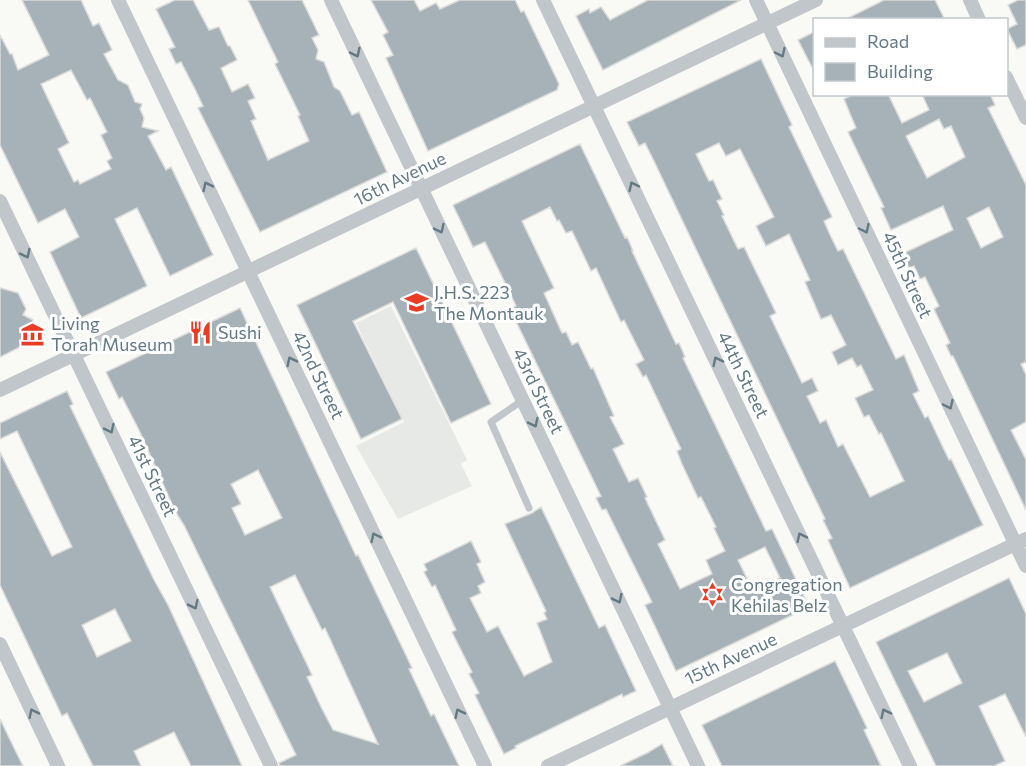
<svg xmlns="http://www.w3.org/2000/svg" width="1026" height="766" viewBox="0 0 1026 766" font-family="Commissioner,sans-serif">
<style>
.built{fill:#e7e9e7}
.building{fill:#a6b2b7;stroke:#dbdbd9;stroke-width:1.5;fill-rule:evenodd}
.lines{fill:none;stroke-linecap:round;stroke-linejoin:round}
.lane{stroke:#c0c6c9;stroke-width:7}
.street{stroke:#c0c6c9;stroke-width:14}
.oneway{stroke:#637983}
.labels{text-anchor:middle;stroke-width:6;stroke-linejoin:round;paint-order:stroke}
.street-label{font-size:18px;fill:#637983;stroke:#fff}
.poi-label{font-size:18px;fill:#637983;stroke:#fff;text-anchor:start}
</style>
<rect width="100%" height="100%" fill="#f9f9f6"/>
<polygon class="built" points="391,306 467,460 461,464 472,486 398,519 356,446 404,422 356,323"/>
<g class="building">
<path d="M22 0H81L93 26 99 23 112 50 104 54 118 80 128 85 135 102 142 104 140 109 144 118 142 127 158 131 148 136 166 170 171 167 213 255 170 276 137 208 115 219 147 286 81 318 50 252 79 237 65 209 38 223 0 145V35L10 54H12L18 70 49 55ZM71 70 87 100 90 98 107 132 101 135 112 158 107 161 111 169 80 184 78 180 74 182 58 149 69 143 41 84Z"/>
<polygon points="175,0 193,0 209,30 219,27 228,46 230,46 237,60 221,68 232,92 248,84 255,98 248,101 256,119 251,121 268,160 309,141 298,116 300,115 275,64 278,62 248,0 302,0 319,35 312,38 318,50 316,59 324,62 334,87 340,91 352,115 359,112 387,172 260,232 198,108 203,106 196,91 181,62 176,64 169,49 175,47 156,9"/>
<polygon points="371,0 414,0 420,11 436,3 440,9 460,0 515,0 521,12 524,11 559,84 557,90 428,151 386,58 393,55 383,35 388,32"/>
<polygon points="648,0 741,0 603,70 576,16 589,9 590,13 601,7 610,20"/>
<polygon points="884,0 935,0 945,20 844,20"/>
<polygon points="1018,0 1026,0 1026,45 1017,49 1007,29 1017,24 1008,5"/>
<polygon points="814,32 814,71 798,40"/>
<path d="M761 59 792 125 789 127 832 217 824 221 831 237 838 251 843 249 896 359 904 355 919 391 913 394 925 418 928 416 949 460 951 459 983 525 850 588 828 540 832 538 823 520 825 519 653 159 645 143 639 146 627 122ZM719 143 726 156 740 149 774 217 756 226 766 246 789 234 810 280 805 282 821 319 831 315 846 345 832 352 838 365 852 358 857 367 861 365 873 390 855 398 864 417 869 415 879 434 881 433 904 481 870 497 843 444 838 447 826 420 820 423 807 396 818 391 812 378 802 383 770 316 776 313 744 247 738 249 722 216 724 215 717 201 722 199 713 180 709 181 696 154Z"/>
<path d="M854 94H888L902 123 929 110 922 94H990L995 105 988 108 1026 185V362L1021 364 1026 375V422L1011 430 1026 460V510L953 356H951L946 345 950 343 934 309 939 306 925 277 920 279 914 266 909 268 904 258V253L953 230 943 206 891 230 881 208 884 207 848 132 856 128 844 99ZM939 119 944 129 951 126 965 157 927 178 906 136ZM989 207 1003 237 981 248 967 218Z"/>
<path d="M580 144 625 238 627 237 633 251H632L676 344 679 343 685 357 683 358 766 531 772 529 809 607 676 671 645 605 652 602 606 509 602 510 596 498 601 496 510 309 516 306 510 293 485 242 473 247 453 205ZM550 207 557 221 559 220 566 233 572 231 591 271 596 268 621 322 624 320 644 360 636 364 643 377 646 375 681 449 677 451 682 464 698 498 701 497 716 527 714 528 725 551 706 560 712 574 680 589 658 544 665 540 645 498 647 497 638 478 629 482 613 449 624 444 610 417 614 416 593 368 591 369 578 342 572 345 566 332 562 333 544 293 554 288 522 221ZM765 547 780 578 753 591 738 560Z"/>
<polygon points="416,248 491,404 451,423 393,302 353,321 402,419 361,439 297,305"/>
<polygon points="0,288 18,293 26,309 23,315 33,320 31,329 44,335 0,357"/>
<path d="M240 308 356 556 358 555 412 668 409 669 431 716 434 714 459 766H280L279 763 296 755 184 525 175 511 139 430 122 397 119 399 106 372ZM258 470 282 518 245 535 232 508 241 504 231 484ZM295 575 322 630 325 628 378 744 333 730 321 707 307 677 312 675 270 587Z"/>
<path d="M67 391 73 404 70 406 154 580 168 605 242 766H191L174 732 134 751 141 766H93L67 713 62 716 0 585V452L52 556 72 547 17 431 0 439V423ZM115 609 131 641 97 657 82 625Z"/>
<polygon points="541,507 599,628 605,625 636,691 623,697 622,694 515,746 516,748 504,754 475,695 479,693 469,674 472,672 452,632 456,630 435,585 432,587 424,572 427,570 424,564 471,541 481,562 477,564 485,582 478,586 481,593 470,598 487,632 498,626 524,676 552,662 537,623 547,619 544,613 546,611 505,524 532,513"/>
<path d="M1009 578 1026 614V737L1005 694 979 706 1005 761 994 766H936L876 642ZM947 653 962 683 924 702 908 671Z"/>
<polygon points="835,661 867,728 864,730 881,766 722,766 702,725"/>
<polygon points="0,719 15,750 23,766 0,766"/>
<polygon points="662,744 673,766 620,766 647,753"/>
</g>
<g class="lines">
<polyline class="lane" points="523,400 491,422 529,508"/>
<g class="street">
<polyline points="118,0 485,766"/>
<polyline points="331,0 698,766"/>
<polyline points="543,0 910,766"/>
<polyline points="756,0 1026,566"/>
<polyline points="970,0 979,20"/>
<polyline points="1006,77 1026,118"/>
<polyline points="0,201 271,766"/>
<polyline points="0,390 816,0"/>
<polyline points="0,644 58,766"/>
<polyline points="548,766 1026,539"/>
</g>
</g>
<defs><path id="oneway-chevron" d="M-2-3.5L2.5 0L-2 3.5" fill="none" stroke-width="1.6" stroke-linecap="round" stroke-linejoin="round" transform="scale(1.5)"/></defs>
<g class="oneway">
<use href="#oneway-chevron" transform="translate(356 53) rotate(64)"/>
<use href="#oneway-chevron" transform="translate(781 53) rotate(65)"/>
<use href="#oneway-chevron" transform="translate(207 186) rotate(-116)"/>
<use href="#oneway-chevron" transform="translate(633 186) rotate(-116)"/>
<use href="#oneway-chevron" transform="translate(440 229) rotate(64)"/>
<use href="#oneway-chevron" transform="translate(865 229) rotate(65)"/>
<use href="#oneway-chevron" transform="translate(26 254) rotate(64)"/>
<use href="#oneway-chevron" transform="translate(291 361) rotate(-116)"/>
<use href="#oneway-chevron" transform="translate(717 361) rotate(-116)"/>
<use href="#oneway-chevron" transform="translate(949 405) rotate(65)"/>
<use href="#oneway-chevron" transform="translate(534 423) rotate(64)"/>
<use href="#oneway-chevron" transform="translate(110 429) rotate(64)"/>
<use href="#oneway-chevron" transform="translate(375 537) rotate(-116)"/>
<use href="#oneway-chevron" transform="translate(801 537) rotate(-116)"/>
<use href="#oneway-chevron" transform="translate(618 599) rotate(64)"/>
<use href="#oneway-chevron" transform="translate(194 605) rotate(64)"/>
<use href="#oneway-chevron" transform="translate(33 713) rotate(-116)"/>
<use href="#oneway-chevron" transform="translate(459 713) rotate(-116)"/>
<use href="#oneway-chevron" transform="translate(885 713) rotate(-116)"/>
</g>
<defs>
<symbol id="school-bare" viewBox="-9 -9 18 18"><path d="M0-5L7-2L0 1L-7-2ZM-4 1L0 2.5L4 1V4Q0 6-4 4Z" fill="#ea3c25" stroke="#fff" stroke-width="2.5" paint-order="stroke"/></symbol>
<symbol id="restaurant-bare" viewBox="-9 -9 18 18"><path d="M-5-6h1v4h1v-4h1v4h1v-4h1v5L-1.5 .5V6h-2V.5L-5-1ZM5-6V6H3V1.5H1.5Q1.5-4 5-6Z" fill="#ea3c25" stroke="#fff" stroke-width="2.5" paint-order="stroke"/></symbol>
<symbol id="museum-bare" viewBox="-9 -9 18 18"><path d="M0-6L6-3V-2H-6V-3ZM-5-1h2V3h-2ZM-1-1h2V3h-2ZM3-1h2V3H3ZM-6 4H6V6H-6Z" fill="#ea3c25" stroke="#fff" stroke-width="2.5" paint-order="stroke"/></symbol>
<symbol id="synagogue-bare" viewBox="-9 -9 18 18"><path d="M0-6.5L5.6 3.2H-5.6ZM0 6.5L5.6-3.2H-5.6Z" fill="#ea3c25" stroke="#fff" stroke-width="2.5" paint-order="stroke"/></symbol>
</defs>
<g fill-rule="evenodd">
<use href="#school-bare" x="400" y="286" width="33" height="33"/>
<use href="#restaurant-bare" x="184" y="316" width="33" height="33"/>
<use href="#museum-bare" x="16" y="318" width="33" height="33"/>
<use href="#synagogue-bare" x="696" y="578" width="33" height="33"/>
</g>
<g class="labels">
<g class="street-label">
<text transform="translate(400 179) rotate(-26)" y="6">16th Avenue</text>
<text transform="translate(907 275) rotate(65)" y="6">45th Street</text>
<text transform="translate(318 375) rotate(64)" y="6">42nd Street</text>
<text transform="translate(743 375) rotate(64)" y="6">44th Street</text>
<text transform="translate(538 391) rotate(64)" y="6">43rd Street</text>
<text transform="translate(152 476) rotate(64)" y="6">41st Street</text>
<text transform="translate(731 659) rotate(-25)" y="6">15th Avenue</text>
</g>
<g class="poi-label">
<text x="434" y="299">J.H.S. 223<tspan x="434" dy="21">The Montauk</tspan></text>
<text x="51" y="330">Living<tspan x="51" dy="21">Torah Museum</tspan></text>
<text x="218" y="339">Sushi</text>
<text x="731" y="591">Congregation<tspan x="731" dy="21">Kehilas Belz</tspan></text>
</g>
</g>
<rect x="813" y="18" width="195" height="78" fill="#ffffff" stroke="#c1c9cd" stroke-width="1.5"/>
<rect x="825" y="38" width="30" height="9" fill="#c0c6c9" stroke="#c1c9cd" stroke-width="1.5"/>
<text x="867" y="48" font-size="18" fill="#637983">Road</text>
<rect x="825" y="63" width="30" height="18" fill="#a6b2b7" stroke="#c1c9cd" stroke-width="1.5"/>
<text x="867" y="78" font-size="18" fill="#637983">Building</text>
</svg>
